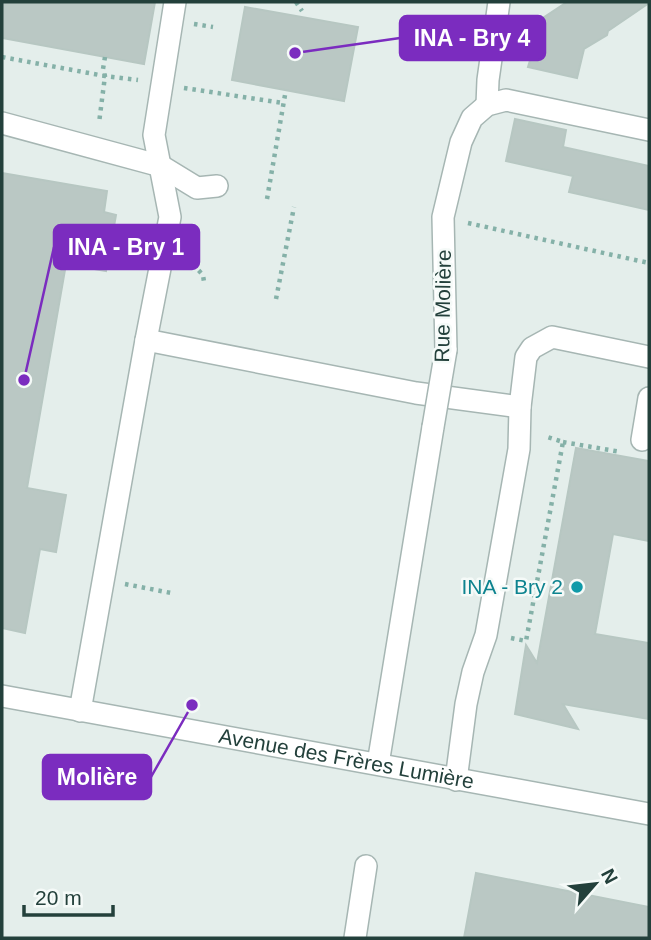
<svg xmlns="http://www.w3.org/2000/svg" width="651" height="940" viewBox="0 0 651 940" font-family="Arial,sans-serif">
<style>
.building{fill:#bac8c4;stroke:#b7c7c2;stroke-width:2}
.lines{fill:none;stroke-linecap:round;stroke-linejoin:round}
.minor-casing{stroke:#a6b6b3;stroke-width:24}
.path{stroke:#85b1a8;stroke-width:4.5;stroke-dasharray:3.5 5;stroke-linecap:butt}
.minor{stroke:#fff;stroke-width:21}
.minor-bridge-casing{stroke:#a6b6b3;stroke-width:24;stroke-linecap:butt}
.minor-bridge{stroke:#fff;stroke-width:21}
.culture-dot{fill:#0f9aa8;stroke:#f5faf8;stroke-width:2.5}
.labels{text-anchor:middle;stroke-width:5;stroke-linejoin:round;paint-order:stroke}
.street-label{font-size:21px;fill:#23403b;stroke:#f5faf8}
.culture-label{font-size:21px;fill:#0d838f;stroke:#f5faf8;text-anchor:end}
.leader{fill:none;stroke:#7b2cbf;stroke-width:2.5}
.callout-dot{fill:#7b2cbf;stroke:#f5faf8;stroke-width:2.5}
.callout{fill:#7b2cbf;stroke:#7b2cbf;stroke-width:2.5}
.callout-label{font-size:23px;text-anchor:middle;font-weight:bold;fill:#fff}
</style>
<rect width="100%" height="100%" fill="#e4eeeb"/>
<g class="building">
<polygon points="2,2 155,2 144,64 2,38"/>
<polygon points="567,2 649,2 649,3 608,31 607,35 584,49 577,78 528,67 543,18"/>
<polygon points="245,7 358,27 344,101 232,80"/>
<polygon points="515,119 566,130 563,147 649,166 649,210 569,192 573,176 506,161"/>
<polygon points="2,173 107,191 104,212 116,215 106,271 66,264 27,488 66,495 56,552 40,549 25,633 2,628"/>
<polygon points="576,448 649,461 649,541 613,534 595,634 649,643 649,719 563,704 578,729 515,714 526,645 537,663"/>
<polygon points="476,873 649,907 649,938 464,938"/>
</g>
<g class="lines">
<defs>
<g id="minor">
<polyline points="487,105 488,80 499,2"/>
<polyline points="2,123 161,166 197,188 217,186"/>
<polyline points="146,340 416,393 520,407"/>
<polyline points="446,350 443,217 461,142 472,118 487,105 506,100 649,130"/>
<polyline points="642,440 649,398"/>
<path id="s1" d="M2 696 649 814"/>
<polyline points="80,711 146,340 170,217 154,135 175,2"/>
<polyline points="378,764 433,427"/>
<polyline points="456,780 466,704 473,672 486,635 519,449 520,407 526,357 532,348 552,337 649,357"/>
<polyline points="355,938 366,866"/>
</g>
</defs>
<use href="#minor" class="minor-casing"/>
<g class="path">
<polyline points="296,2 302,11"/>
<polyline points="194,24 213,27"/>
<polyline points="2,57 105,76 99,123"/>
<polyline points="105,57 103,69 105,76 138,80"/>
<polyline points="184,88 283,103"/>
<polyline points="267,199 285,95"/>
<polyline points="468,223 649,263"/>
<polyline points="187,258 203,275 204,282"/>
<polyline points="276,299 294,207"/>
<polyline points="563,442 621,452"/>
<polyline points="125,584 171,593"/>
<polyline points="511,638 526,641 563,442 544,436"/>
</g>
<use href="#minor" class="minor"/>
<defs>
<polyline id="minor-bridge" points="433,427 446,350"/>
</defs>
<use href="#minor-bridge" class="minor-bridge-casing"/>
<use href="#minor-bridge" class="minor-bridge"/>
</g>
<circle class="culture-dot" cx="577" cy="587" r="7"/>
<g class="labels">
<g class="street-label">
<text transform="translate(443 306) rotate(-89)" y="7">Rue Molière</text>
<text dy="7" stroke="none"><textPath href="#s1" startOffset="350">Avenue des Frères Lumière</textPath></text>
</g>
<g class="culture-label">
<text x="563" y="594">INA - Bry 2</text>
</g>
</g>
<path class="leader" d="M295 53L400 38M24 380L54 247M192 705L151 777"/>
<g class="callout-dot">
<circle cx="295" cy="53" r="7"/>
<circle cx="24" cy="380" r="7"/>
<circle cx="192" cy="705" r="7"/>
</g>
<g class="callout">
<rect x="400" y="16" width="145" height="44" rx="7"/>
<rect x="54" y="225" width="145" height="44" rx="7"/>
<rect x="43" y="755" width="108" height="44" rx="7"/>
</g>
<g class="callout-label">
<text x="472" y="46">INA - Bry 4</text>
<text x="126" y="255">INA - Bry 1</text>
<text x="97" y="785">Molière</text>
</g>
<rect width="651" height="940" fill="none" stroke="#23403b" stroke-width="7"/>
<g transform="translate(595 884) rotate(62)" stroke="#f5faf8" stroke-width="5" paint-order="stroke">
<path d="M0-5L12 26L0 18L-12 26Z" fill="#23403b"/>
<text y="-10" font-size="19" font-weight="bold" text-anchor="middle" fill="#23403b">N</text>
</g>
<path d="M24 905v10h89v-10" fill="none" stroke="#23403b" stroke-width="3.5"/>
<text x="35" y="905" font-size="21" fill="#23403b" stroke="#f5faf8" stroke-width="5" paint-order="stroke">20 m</text>
</svg>
